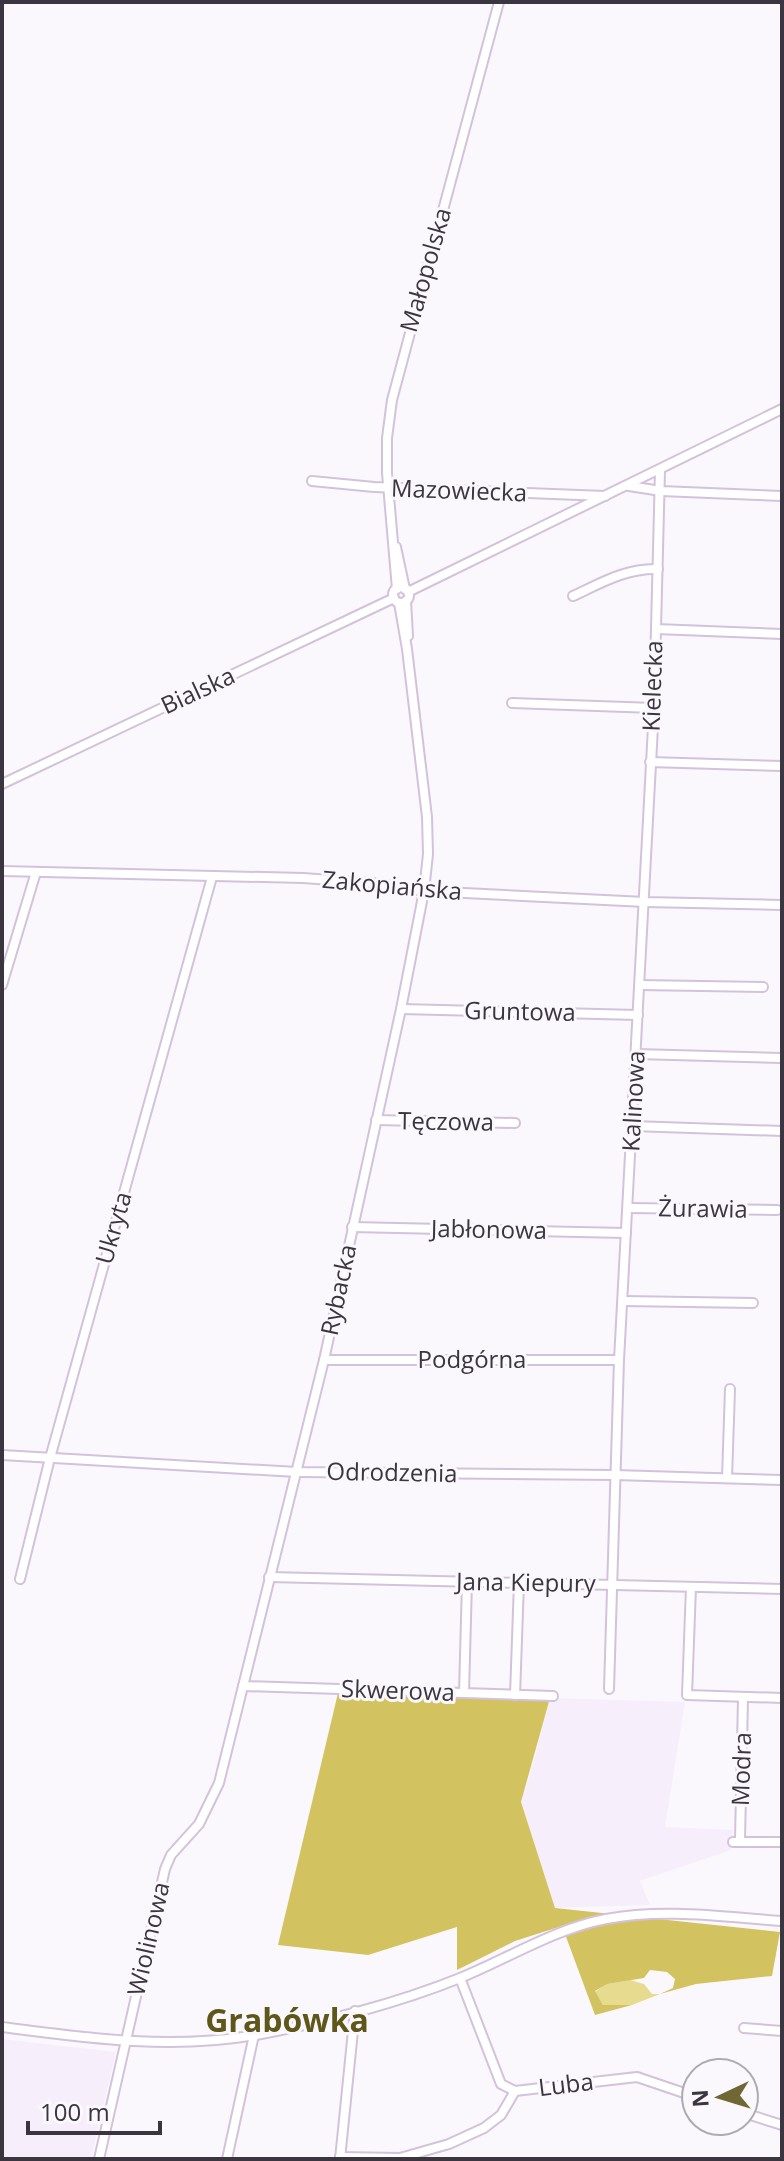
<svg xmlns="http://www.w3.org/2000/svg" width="784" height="2161" viewBox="0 0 784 2161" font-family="'Open Sans',sans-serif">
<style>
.built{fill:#f7eefb}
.green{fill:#e7db8f}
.forest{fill:#d3c360}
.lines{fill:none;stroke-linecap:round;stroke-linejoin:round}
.minor-casing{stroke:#d3c2db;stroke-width:12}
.minor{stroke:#fff;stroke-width:8}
.labels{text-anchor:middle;stroke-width:6;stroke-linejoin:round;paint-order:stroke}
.street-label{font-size:24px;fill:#3b353f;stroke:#fbf8fd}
.district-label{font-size:32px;font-weight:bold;fill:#5f5619;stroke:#fbf8fd}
</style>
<rect width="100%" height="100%" fill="#fbf8fd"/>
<g class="built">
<polygon points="550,1698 685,1702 665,1827 733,1830 731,1850 640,1881 650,1905 555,1908 521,1802 531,1772"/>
<polygon points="2,2039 116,2052 91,2159 2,2159"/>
</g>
<polygon class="green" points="630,1980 644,1984 652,1994 660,1994 632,2005 603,2005 595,1992 606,1984"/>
<polygon class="forest" points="338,1693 550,1698 521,1802 555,1908 780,1932 772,1976 696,1984 660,1994 673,1988 675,1979 667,1972 650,1970 644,1978 607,1984 595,1991 603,2005 632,2005 595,2015 562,1926 515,1941 457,1970 457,1927 368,1955 278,1945"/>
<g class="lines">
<defs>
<g id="minor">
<polyline points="312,481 374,487 605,496"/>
<polyline points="629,486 661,491 782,496"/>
<polyline points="396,547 405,589"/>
<circle cx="401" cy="595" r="8"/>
<polyline points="397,589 387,473 387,438 392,400 499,2"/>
<polyline points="408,592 782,409"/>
<path d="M573 596C601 583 626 568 658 569"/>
<polyline points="406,601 408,636"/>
<polyline points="656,629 782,634"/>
<polyline points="512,703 654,708"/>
<polyline points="650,762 782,766"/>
<polyline points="2,784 394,598"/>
<polyline points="2,871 303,878 372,883 424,891 645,902 782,905"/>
<polyline points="2,985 36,872"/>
<polyline points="640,985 763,987"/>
<polyline points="401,1009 638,1015"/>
<polyline points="636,1054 782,1058"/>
<polyline points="376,1120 515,1123"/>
<polyline points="632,1126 782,1131"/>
<polyline points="628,1208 777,1210"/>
<polyline points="352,1227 626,1233"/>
<polyline points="623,1301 753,1303"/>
<polyline points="324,1360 619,1360"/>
<polyline points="2,1455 297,1472 615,1475 782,1480"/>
<polyline points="727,1478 730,1389"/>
<polyline points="269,1577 782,1589"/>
<polyline points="20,1579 50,1458 212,877"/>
<polyline points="691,1587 687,1695 782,1698"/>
<polyline points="243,1686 553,1696"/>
<polyline points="609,1689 619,1360 654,708 660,470"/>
<polyline points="464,1693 467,1582"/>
<polyline points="515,1695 519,1583"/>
<polyline points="740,1840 743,1698"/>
<polyline points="733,1842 782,1842"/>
<polyline points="460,1978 501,2084 515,2091 637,2077 696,2097"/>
<path d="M2 2027C87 2038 170 2050 256 2035 322 2023 398 2003 460 1978 509 1958 554 1929 606 1919 664 1908 724 1917 782 1921"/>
<polyline points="744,2028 782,2031"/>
<polyline points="744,2113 782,2125"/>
<polyline points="340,2157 400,2158 449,2144 484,2128 501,2115 515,2091"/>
<polyline points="99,2159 165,1869 171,1855 199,1824 219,1783 324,1360 401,1009 424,891 428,854 427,817 407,649 399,603"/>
<polyline points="227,2159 254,2035"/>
<polyline points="340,2159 355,2011"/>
</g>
</defs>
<use href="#minor" class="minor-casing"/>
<use href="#minor" class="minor"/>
</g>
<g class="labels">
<g class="street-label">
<text transform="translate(426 270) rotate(-74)" y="8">Małopolska</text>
<text transform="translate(459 491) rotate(2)" y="8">Mazowiecka</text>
<text transform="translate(653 686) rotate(-88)" y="8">Kielecka</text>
<text transform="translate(198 691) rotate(-25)" y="8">Bialska</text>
<text transform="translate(392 886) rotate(5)" y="8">Zakopiańska</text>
<text transform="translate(520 1012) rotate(1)" y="8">Gruntowa</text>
<text transform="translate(634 1101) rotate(-87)" y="8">Kalinowa</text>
<text transform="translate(446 1122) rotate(1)" y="8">Tęczowa</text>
<text transform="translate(703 1209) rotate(1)" y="8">Żurawia</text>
<text transform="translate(114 1228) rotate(-74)" y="8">Ukryta</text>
<text transform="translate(489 1230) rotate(1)" y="8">Jabłonowa</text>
<text transform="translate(339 1290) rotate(-78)" y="8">Rybacka</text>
<text x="472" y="1368">Podgórna</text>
<text transform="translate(392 1473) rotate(1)" y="8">Odrodzenia</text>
<text transform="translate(526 1583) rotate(1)" y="8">Jana Kiepury</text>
<text transform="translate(398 1691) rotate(2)" y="8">Skwerowa</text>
<text transform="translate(742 1769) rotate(-88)" y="8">Modra</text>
<text transform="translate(149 1939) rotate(-77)" y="8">Wiolinowa</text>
<text transform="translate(566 2085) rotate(-7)" y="8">Luba</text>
</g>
<g class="district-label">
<text x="287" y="2032">Grabówka</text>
</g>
</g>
<rect width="784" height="2161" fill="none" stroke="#3b353f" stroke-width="8"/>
<g transform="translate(720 2097) rotate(266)"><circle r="38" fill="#fbf8fd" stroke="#aeaab1" stroke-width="2"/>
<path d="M0-6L14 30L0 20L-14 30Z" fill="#706734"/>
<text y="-12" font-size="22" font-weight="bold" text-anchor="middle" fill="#3b353f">N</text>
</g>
<path d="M28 2121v12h132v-12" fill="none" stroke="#3b353f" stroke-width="4"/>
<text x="40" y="2121" font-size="24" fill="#3b353f" stroke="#fbf8fd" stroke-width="6" paint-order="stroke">100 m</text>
</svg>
